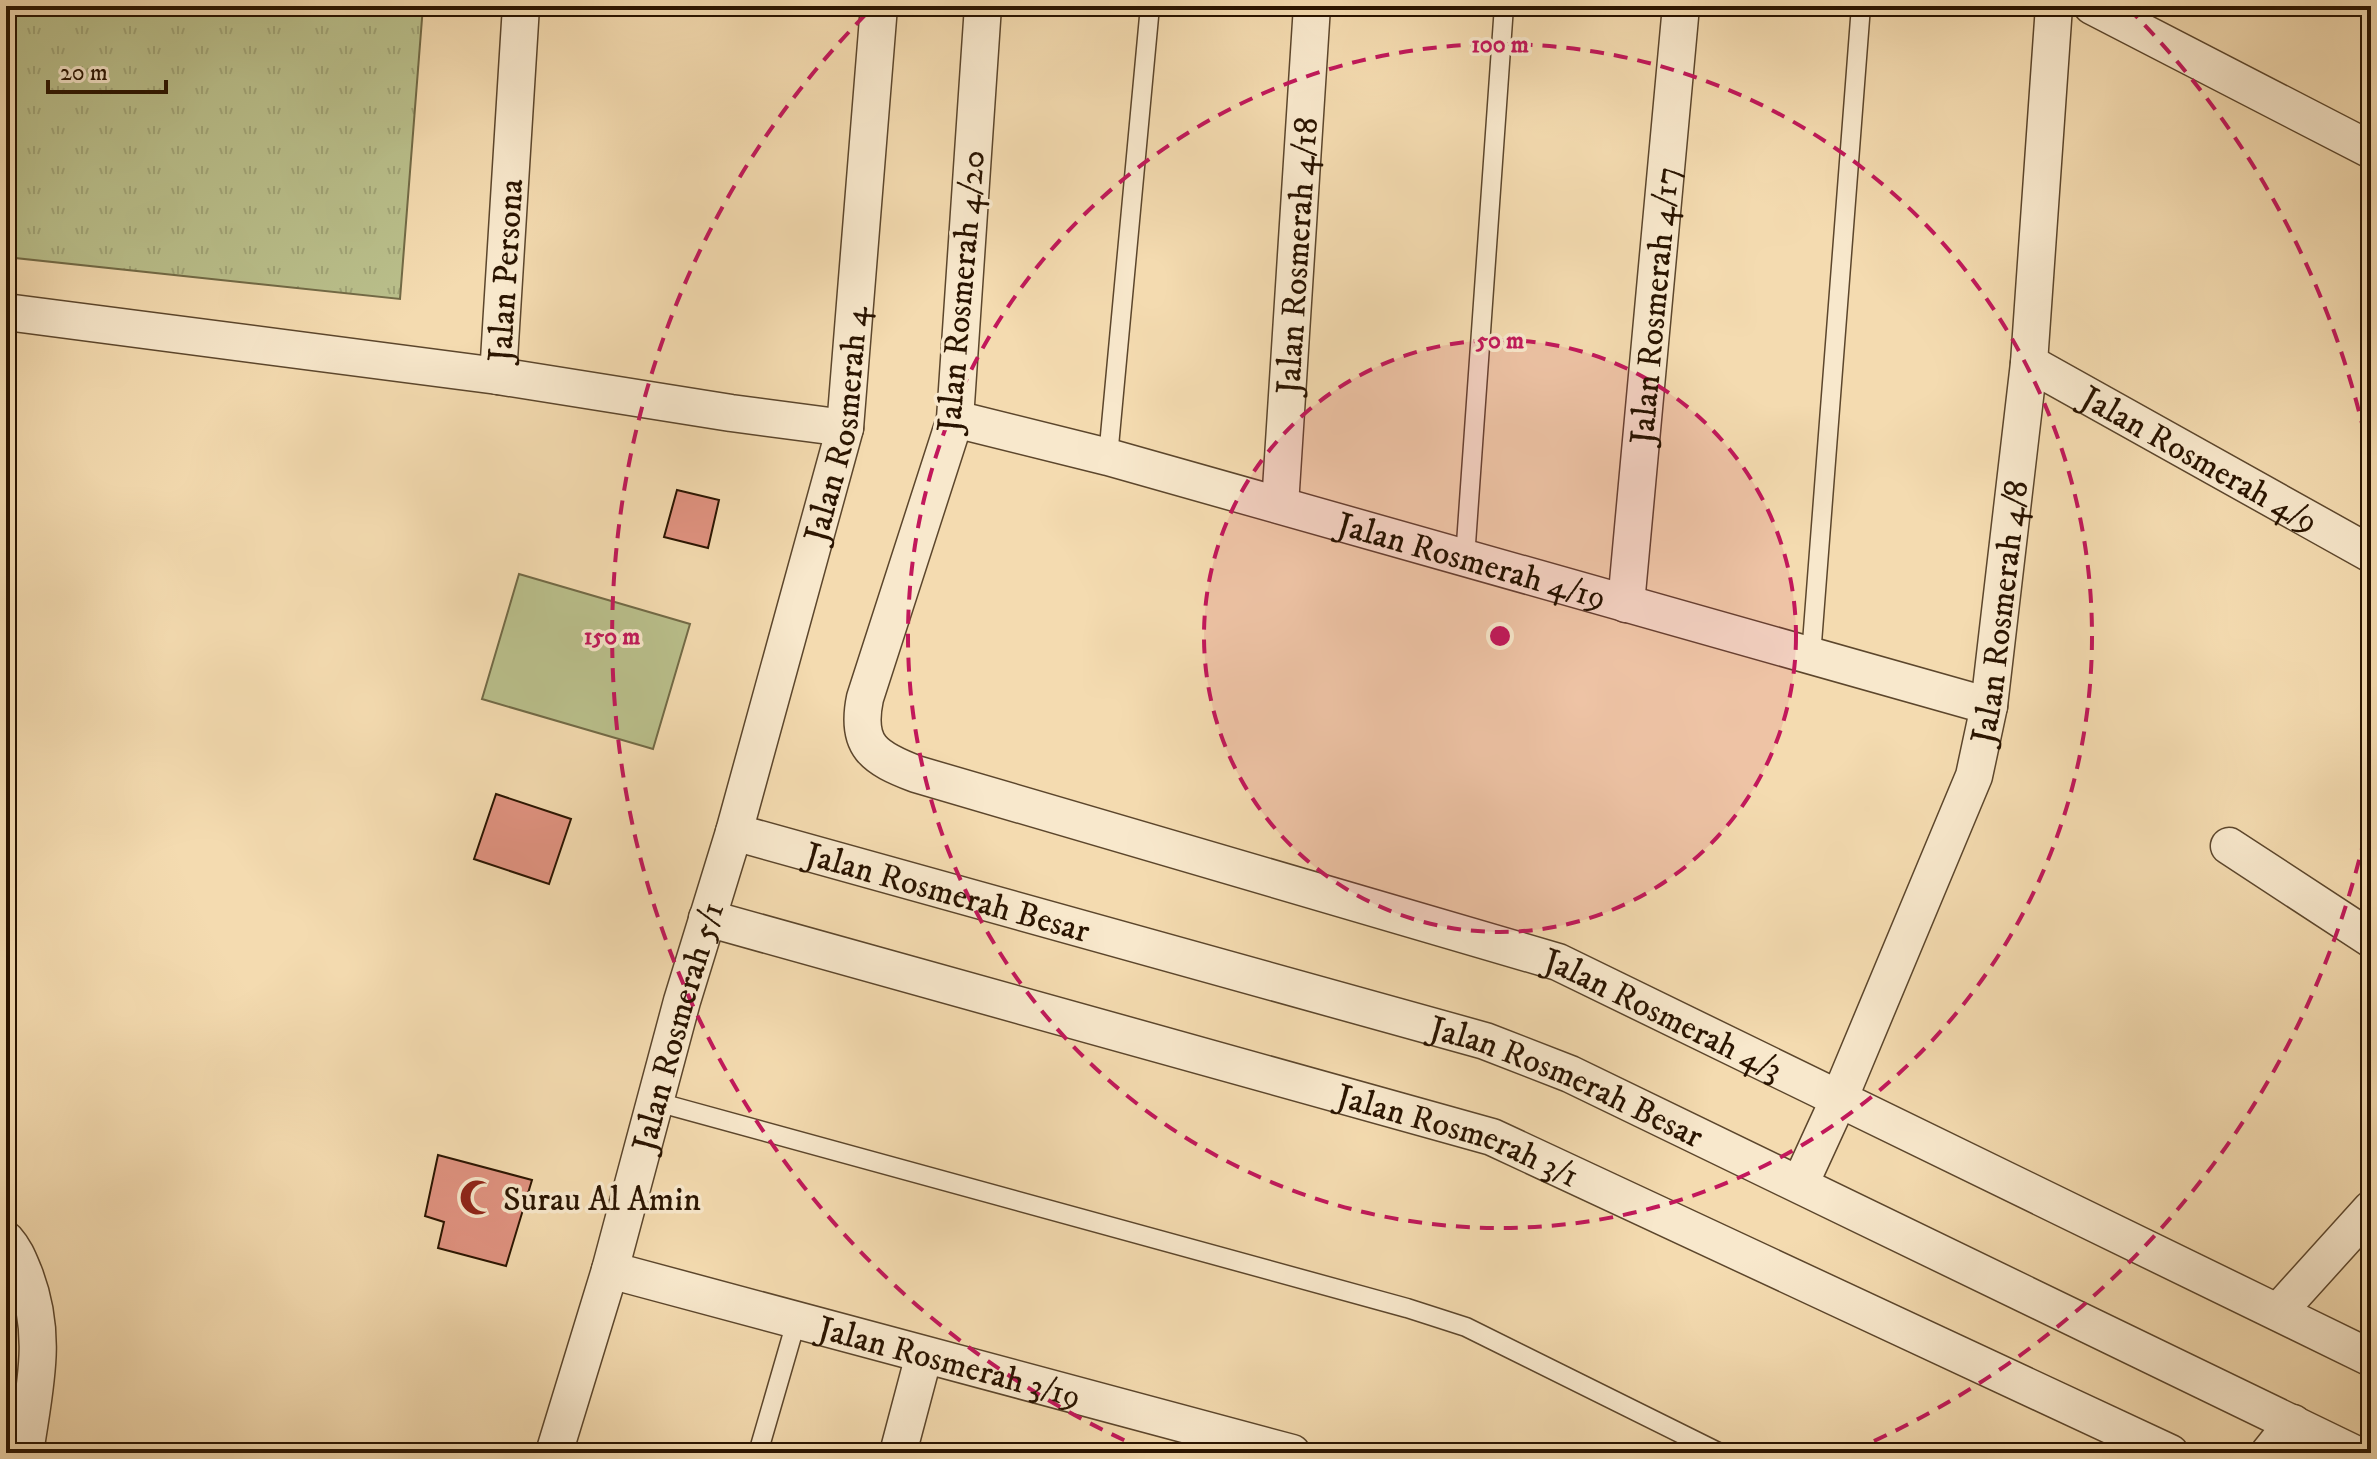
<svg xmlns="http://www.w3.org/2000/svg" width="2377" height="1459" viewBox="0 0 2377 1459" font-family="'IM FELL DW Pica',serif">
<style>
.grass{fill:url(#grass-tufts);stroke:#726a46;stroke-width:2}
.pitch{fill:#bac08c;stroke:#726a46;stroke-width:2}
.building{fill:#e19381;stroke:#2a1400;stroke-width:2}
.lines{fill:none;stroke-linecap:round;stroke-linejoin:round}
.lane-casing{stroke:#5c462c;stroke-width:21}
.street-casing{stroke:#5c462c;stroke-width:39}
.lane{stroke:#f8e8cc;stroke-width:18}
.street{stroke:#f8e8cc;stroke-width:36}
.ring{fill:none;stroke:#c2185b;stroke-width:4;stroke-dasharray:14 10}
.labels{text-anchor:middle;stroke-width:7;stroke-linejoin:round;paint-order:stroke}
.street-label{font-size:34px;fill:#2a1400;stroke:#f8e8cc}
.poi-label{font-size:34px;fill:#2a1400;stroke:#f8e8cc;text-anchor:start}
.centre{fill:#c2185b;stroke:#f8e8cc;stroke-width:4}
.ring-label{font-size:24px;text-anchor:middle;font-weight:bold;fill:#c2185b;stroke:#f8e8cc;stroke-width:7;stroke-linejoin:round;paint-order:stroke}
</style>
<defs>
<pattern id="grass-tufts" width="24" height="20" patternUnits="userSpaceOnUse" patternTransform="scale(2)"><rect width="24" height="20" fill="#bac08c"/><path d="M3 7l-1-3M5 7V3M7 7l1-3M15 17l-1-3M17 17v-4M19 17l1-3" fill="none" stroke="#a0a477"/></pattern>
</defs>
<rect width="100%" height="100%" fill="#f4dbb0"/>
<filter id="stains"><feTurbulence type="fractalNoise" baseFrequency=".0025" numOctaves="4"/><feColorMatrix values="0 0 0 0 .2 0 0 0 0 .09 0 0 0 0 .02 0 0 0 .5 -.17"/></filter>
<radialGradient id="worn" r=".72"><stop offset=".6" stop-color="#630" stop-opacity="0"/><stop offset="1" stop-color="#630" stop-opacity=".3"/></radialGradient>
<polygon class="grass" points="6,6 423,6 400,299 6,257"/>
<polygon class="pitch" points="519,574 690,624 653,749 482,699"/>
<g class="building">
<polygon points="677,490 719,500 708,548 664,537"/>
<polygon points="496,794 571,819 549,884 474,859"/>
<polygon points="438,1155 532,1180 506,1266 438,1248 444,1222 425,1216"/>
</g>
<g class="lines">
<defs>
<g id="lane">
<polyline points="1108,457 1150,6"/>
<polyline points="1465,558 1504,6"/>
<polyline points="1811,656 1861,6"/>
<polyline points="657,1102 1407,1308 1466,1327 1720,1453"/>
<polyline points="758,1453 796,1322"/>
</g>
<g id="street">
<path id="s1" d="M983 6 955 419 865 698C855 746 874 758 916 774L1558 962 2371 1358"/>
<polyline points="2092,6 2371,150"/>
<polyline points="6,312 498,376 731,413 845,428"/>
<path id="s2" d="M2029 363 2371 554"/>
<path id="s3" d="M498 376 521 6"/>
<path id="s4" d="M955 419 1108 457 1989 706"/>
<path id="s5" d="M1280 505 1312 6"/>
<path id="s6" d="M1626 604 1681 6"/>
<path id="s7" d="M734 832 1485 1041 1570 1074 2353 1453"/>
<polyline points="2229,846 2371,939"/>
<path id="s8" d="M707 918 1492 1137 2170 1453"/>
<path id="s9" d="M1800 1184 1839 1099 1974 776 1989 706 2029 363 2054 6"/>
<path d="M6 1240C15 1250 19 1261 24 1273 49 1336 34 1389 25 1453"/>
<path id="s10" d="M610 1270 1292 1453"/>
<polyline points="2278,1312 2371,1209"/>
<path id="s11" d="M554 1453 610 1270 682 1001 734 832 845 428 879 6"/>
<polyline points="898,1453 924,1355"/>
<polyline points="2269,1453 2293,1423"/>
</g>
</defs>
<use href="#lane" class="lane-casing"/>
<use href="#street" class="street-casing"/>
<use href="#lane" class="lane"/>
<use href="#street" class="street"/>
</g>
<circle cx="1500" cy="636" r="296" fill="#c2185b" fill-opacity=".12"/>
<g class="ring">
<circle cx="1500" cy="636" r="296"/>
<circle cx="1500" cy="636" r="592"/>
<path d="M2370 813A888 888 0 0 1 1854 1450M1146 1450A888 888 0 0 1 872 8M2128 8A888 888 0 0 1 2370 459"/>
</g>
<defs>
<symbol id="mosque-bare" viewBox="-9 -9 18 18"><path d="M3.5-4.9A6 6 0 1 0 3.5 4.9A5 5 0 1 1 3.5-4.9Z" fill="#8f2418" stroke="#f8e8cc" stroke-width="2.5" paint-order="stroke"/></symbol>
</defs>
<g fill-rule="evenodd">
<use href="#mosque-bare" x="452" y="1172" width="51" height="51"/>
</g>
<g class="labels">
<g class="street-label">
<text dy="12" stroke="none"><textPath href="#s5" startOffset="250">Jalan Rosmerah 4/18</textPath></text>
<text dy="12" stroke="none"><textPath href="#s3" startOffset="106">Jalan Persona</textPath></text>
<text transform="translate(960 291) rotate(-85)" y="12">Jalan Rosmerah 4/20</text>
<text dy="12" stroke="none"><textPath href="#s6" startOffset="300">Jalan Rosmerah 4/17</textPath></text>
<text dy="12" stroke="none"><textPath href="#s11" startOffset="1068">Jalan Rosmerah 4</textPath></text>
<text dy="12" stroke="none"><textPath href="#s2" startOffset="196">Jalan Rosmerah 4/9</textPath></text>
<text dy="12" stroke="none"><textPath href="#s4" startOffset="536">Jalan Rosmerah 4/19</textPath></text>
<text dy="12" stroke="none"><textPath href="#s9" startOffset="610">Jalan Rosmerah 4/8</textPath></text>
<text dy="12" stroke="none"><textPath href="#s7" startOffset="222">Jalan Rosmerah Besar</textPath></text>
<text dy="12" stroke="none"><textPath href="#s1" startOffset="1598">Jalan Rosmerah 4/3</textPath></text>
<text dy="12" stroke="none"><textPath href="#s11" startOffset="444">Jalan Rosmerah 5/1</textPath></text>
<text dy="12" stroke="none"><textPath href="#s7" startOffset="870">Jalan Rosmerah Besar</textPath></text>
<text dy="12" stroke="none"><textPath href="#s8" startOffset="782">Jalan Rosmerah 3/1</textPath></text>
<text dy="12" stroke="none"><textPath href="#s10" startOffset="352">Jalan Rosmerah 3/19</textPath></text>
</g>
<g class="poi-label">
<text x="503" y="1210">Surau Al Amin</text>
</g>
</g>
<circle cx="1500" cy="636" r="12" class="centre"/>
<g class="ring-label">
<text x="1500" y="52">100 m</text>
<text x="1500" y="348">50 m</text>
<text x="612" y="644">150 m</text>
</g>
<rect width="2377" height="1459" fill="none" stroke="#f4dbb0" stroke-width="32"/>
<rect x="8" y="8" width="2361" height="1443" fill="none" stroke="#2a1400" stroke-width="4"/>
<rect x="16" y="16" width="2345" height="1427" fill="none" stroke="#2a1400" stroke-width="2"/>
<path d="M48 80v12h118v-12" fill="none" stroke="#2a1400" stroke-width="4"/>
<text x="60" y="80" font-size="24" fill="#2a1400" stroke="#f8e8cc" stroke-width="6" paint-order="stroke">20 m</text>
<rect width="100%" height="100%" filter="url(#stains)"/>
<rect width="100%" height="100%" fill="url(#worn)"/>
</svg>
